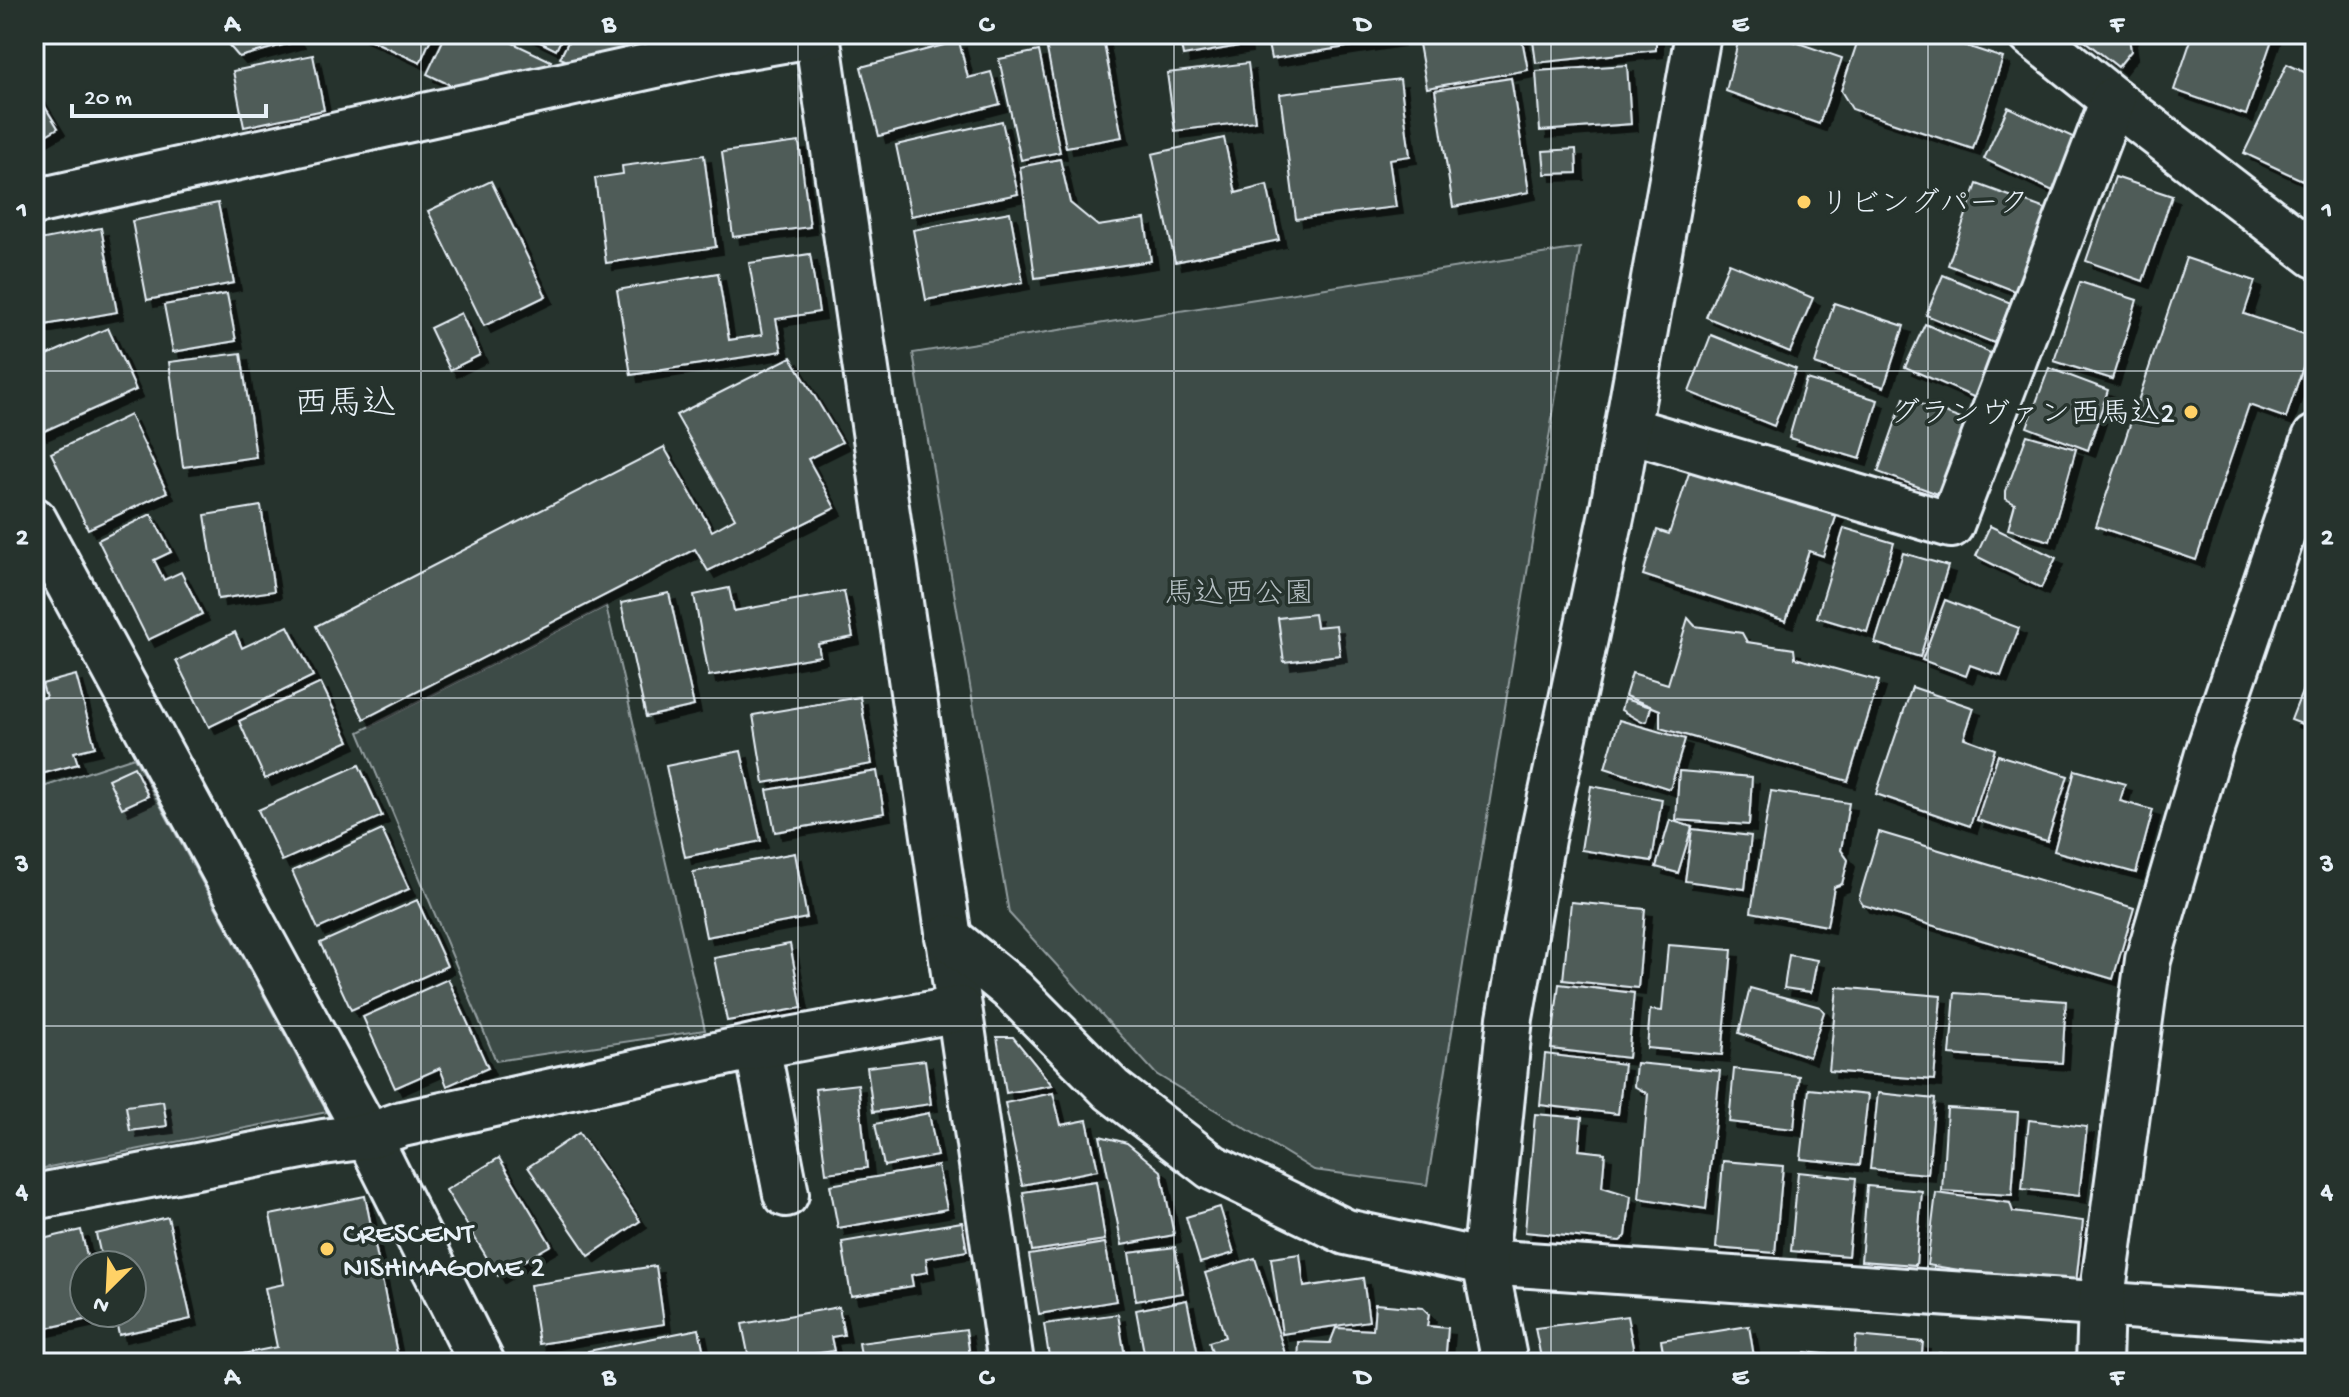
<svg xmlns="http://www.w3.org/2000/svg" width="2349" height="1397" viewBox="0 0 2349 1397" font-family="'Gochi Hand','Klee One',sans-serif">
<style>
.green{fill:#3e4b47;stroke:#939ea0;stroke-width:2}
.building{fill:#505c59;stroke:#e8f1f8;stroke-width:2;filter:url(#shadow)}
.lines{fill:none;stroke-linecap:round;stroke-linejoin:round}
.minor-casing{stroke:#e8f1f8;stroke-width:50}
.minor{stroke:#26332d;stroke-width:44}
.grid{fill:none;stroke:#e8f1f8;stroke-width:2;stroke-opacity:0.55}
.poi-dot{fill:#ffd166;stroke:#26332d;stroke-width:3}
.labels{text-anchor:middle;stroke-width:7;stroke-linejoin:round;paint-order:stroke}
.poi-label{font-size:30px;fill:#e8f1f8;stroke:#26332d;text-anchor:start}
.park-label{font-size:30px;fill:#b5bfc3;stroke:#26332d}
.quarter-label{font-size:34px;fill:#e8f1f8;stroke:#26332d}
.neatline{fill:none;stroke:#e8f1f8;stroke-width:3}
.grid-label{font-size:26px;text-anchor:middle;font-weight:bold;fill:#e8f1f8}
</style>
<defs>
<filter id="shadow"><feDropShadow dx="7" dy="7" stdDeviation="0" flood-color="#0009"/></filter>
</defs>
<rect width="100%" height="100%" fill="#26332d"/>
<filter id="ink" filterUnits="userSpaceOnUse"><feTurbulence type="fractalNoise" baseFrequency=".0125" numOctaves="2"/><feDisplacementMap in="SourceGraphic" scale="16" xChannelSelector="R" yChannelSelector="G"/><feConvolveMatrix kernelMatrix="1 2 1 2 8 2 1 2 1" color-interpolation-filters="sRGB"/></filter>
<g filter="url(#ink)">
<g class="green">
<polygon points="1580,248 1427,1185 1314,1170 1156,1074 1009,913 913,353"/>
<polygon points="606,606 705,1030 496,1061 359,732"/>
<polygon points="134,757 327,1112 34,1170 34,790"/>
</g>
<g class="building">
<polygon points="219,34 293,34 298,41 239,57"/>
<polygon points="358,34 433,34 420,63"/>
<polygon points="446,34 494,34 551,61 548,67 463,91 427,74"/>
<polygon points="524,34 564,34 556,50"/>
<polygon points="572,34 676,34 671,45 578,65 560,58"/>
<polygon points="1044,34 1102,34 1122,137 1066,147"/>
<polygon points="1179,34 1243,34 1245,45 1183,56"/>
<polygon points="1266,34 1396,34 1397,39 1271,59"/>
<polygon points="1425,34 1521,34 1528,70 1427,88 1419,44 1427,43"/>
<polygon points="1532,34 1656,34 1656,50 1536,63"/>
<polygon points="1740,34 1772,34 1842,58 1819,124 1726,91"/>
<polygon points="1855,34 1939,34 1939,37 2003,58 1973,149 1852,109 1841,91 1858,40"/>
<polygon points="2076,34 2132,34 2129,38 2131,51 2118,67"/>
<polygon points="2193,34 2274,34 2246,115 2174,90"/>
<polygon points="2297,34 2315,34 2315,46 2296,38"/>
<polygon points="959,41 968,78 991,72 1000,104 879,136 861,67"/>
<polygon points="1039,51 1060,152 1021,160 999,59"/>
<polygon points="313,55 324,110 244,127 233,71"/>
<polygon points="1248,63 1255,121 1175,131 1167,73"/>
<polygon points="2287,64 2315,77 2315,151 2302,180 2244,153"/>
<polygon points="1627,65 1631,124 1540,131 1536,71"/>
<polygon points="1511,78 1529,192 1453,207 1435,90"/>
<polygon points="1400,79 1410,156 1389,159 1396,207 1296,219 1280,94"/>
<polygon points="34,89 58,128 34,142"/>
<polygon points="2008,107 2077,139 2053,191 1984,159"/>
<polygon points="1002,121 1018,194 911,216 896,145"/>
<polygon points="1224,138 1236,193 1267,185 1279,240 1175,262 1152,154"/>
<polygon points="799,142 810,227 733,237 722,152"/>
<polygon points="1576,149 1577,173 1545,174 1543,151"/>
<polygon points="704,155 716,247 606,263 595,178 623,174 622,166"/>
<polygon points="1060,159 1070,203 1098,226 1145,219 1151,261 1035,278 1020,167"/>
<polygon points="2115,177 2172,196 2143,281 2086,261"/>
<polygon points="491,181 546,296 484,326 428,211"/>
<polygon points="1977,184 2051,211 2020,293 1948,265"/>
<polygon points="218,203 234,283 147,300 132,221"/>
<polygon points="1010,212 1023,282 926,300 913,230"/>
<polygon points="101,228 117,312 34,327 34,241"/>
<polygon points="810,254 819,312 776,319 782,351 631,375 617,290 718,273 729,340 762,335 749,263"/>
<polygon points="2186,258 2255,281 2244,314 2313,337 2286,418 2249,405 2196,560 2096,526"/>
<polygon points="1729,263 1813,298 1790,352 1706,317"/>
<polygon points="1943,275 2011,303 1994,343 1926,315"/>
<polygon points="2080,282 2137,300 2112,379 2054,361"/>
<polygon points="227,294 236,341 173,352 164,305"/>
<polygon points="1834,303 1904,326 1884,387 1815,364"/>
<polygon points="461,313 480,355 450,370 430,328"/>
<polygon points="1925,324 1997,356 1978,399 1905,367"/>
<polygon points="108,328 136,390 40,433 34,419 34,361"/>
<polygon points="1711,335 1796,369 1774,426 1689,392"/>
<polygon points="241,353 256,457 183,467 169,362"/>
<polygon points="791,357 842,442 808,459 835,508 708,571 695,549 364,719 316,626 664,447 712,531 735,518 676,415"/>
<polygon points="2049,368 2108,390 2088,450 2027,427"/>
<polygon points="1806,379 1878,400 1860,459 1789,438"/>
<polygon points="1904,398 1972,423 1946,497 1878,472"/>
<polygon points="130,415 167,492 88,529 51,453"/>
<polygon points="2027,435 2076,449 2050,541 2008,529 2015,504 2006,499 2006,491"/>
<polygon points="1691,467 1837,514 1823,556 1809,551 1786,621 1643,575 1657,530 1669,534"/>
<polygon points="261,506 274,591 218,599 205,515"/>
<polygon points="151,514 171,552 154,560 164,580 181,572 202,614 148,640 98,540"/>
<polygon points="1990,526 2056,558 2041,588 1976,556"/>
<polygon points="1844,528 1894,543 1867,632 1817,617"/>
<polygon points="1903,553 1948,566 1920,657 1875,643"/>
<polygon points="729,588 734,611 844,591 853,637 818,644 820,656 709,676 694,595"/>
<polygon points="669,593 694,706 646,717 621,603"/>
<polygon points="1945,600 2019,628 2001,676 1970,665 1966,676 1922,660"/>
<polygon points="1314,614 1316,627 1336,625 1340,655 1284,662 1278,618"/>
<polygon points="1688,618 1695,626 1742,633 1747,642 1794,649 1795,658 1879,681 1848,781 1660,728 1660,710 1625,696 1632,673 1668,684"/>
<polygon points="288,626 313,676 209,727 176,661 235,632 242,648"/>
<polygon points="2312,666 2315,667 2315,729 2291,720"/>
<polygon points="76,675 95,747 74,752 78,764 34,776 34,700 46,697 42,684"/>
<polygon points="321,683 349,741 265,779 239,721"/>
<polygon points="1912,687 1974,708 1964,738 1995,749 1970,826 1876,794"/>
<polygon points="860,697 872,764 764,783 753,715"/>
<polygon points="1624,699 1651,707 1647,721 1642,722 1621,710"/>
<polygon points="1619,720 1685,739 1670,789 1605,768"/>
<polygon points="741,751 761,841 685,857 666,766"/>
<polygon points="1998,755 2068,776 2047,841 1977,820"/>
<polygon points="359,765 382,816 282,861 258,810"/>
<polygon points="134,767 148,796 122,808 108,779"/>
<polygon points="2075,770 2125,784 2120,801 2153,810 2136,873 2054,851"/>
<polygon points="877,771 884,813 775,832 767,790"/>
<polygon points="1679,771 1752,777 1749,825 1676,820"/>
<polygon points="1591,786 1662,799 1652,861 1581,850"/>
<polygon points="1771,791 1849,803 1841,850 1848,860 1842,884 1834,887 1827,926 1751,912"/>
<polygon points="1670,820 1692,827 1678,873 1656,867"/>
<polygon points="1692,829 1751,836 1745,889 1685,881"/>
<polygon points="382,830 409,889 318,929 292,871"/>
<polygon points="1879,832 2134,908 2113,979 1863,905 1859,899"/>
<polygon points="795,853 807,918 706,937 693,872"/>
<polygon points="417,900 447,966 351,1010 320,943"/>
<polygon points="1571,902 1645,909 1638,988 1563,980"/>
<polygon points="790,944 802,1008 727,1021 714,958"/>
<polygon points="1668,945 1732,950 1722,1055 1647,1048 1650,1010 1662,1011"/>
<polygon points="1789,955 1817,960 1811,992 1784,988"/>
<polygon points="448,979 488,1068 447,1086 440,1068 395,1088 363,1017"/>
<polygon points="1559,984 1634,993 1628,1058 1551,1049"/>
<polygon points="1837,987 1941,996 1934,1080 1829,1071"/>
<polygon points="1750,988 1820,1007 1824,1012 1809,1057 1739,1033"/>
<polygon points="1955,993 2066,1001 2062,1063 1950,1055"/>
<polygon points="997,1037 1013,1037 1052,1085 1006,1093"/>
<polygon points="1545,1054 1624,1064 1618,1114 1540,1105"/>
<polygon points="925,1060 931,1104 873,1112 867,1067"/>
<polygon points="1636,1063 1720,1071 1706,1209 1639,1198 1648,1094 1634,1086"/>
<polygon points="1734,1069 1799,1076 1794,1129 1729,1122"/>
<polygon points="858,1084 867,1168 826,1173 815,1089"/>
<polygon points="1809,1089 1868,1095 1860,1165 1801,1159"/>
<polygon points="1053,1093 1061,1125 1087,1120 1098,1170 1022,1185 1005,1103"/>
<polygon points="1878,1093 1935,1099 1928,1174 1870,1169"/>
<polygon points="163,1101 167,1126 130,1131 126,1106"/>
<polygon points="1947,1108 2018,1112 2012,1195 1942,1191"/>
<polygon points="929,1113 937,1156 884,1166 875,1124"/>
<polygon points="1535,1114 1582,1118 1579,1150 1605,1153 1602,1187 1631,1196 1626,1236 1620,1241 1525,1232"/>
<polygon points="2029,1120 2087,1127 2079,1196 2022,1189"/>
<polygon points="579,1133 640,1221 589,1256 528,1167"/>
<polygon points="1100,1136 1127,1143 1161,1171 1174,1235 1122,1245"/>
<polygon points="499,1158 551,1245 498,1276 446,1190"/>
<polygon points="1723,1161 1783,1166 1775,1253 1716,1248"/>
<polygon points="938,1166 947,1209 838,1228 830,1185"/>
<polygon points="1798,1172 1856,1178 1848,1256 1791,1251"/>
<polygon points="1096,1181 1105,1240 1032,1251 1023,1192"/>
<polygon points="1867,1186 1922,1191 1916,1265 1861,1261"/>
<polygon points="1936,1193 2010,1203 2013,1212 2083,1221 2076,1283 2070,1287 1927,1265"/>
<polygon points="365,1196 399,1363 198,1363 277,1347 265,1288 284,1284 270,1215"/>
<polygon points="1220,1207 1234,1253 1200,1263 1186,1217"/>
<polygon points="168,1217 191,1319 119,1335 114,1313 132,1313 132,1265 103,1265 96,1234"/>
<polygon points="962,1222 967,1251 926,1258 928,1272 911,1275 913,1286 851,1296 842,1242"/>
<polygon points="81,1230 89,1265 84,1265 84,1313 101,1313 102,1316 34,1331 34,1241"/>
<polygon points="1105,1243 1116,1301 1039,1314 1029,1255"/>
<polygon points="1175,1247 1183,1293 1136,1301 1129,1253"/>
<polygon points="1300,1254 1304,1287 1363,1278 1369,1321 1282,1334 1271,1258"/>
<polygon points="1255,1258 1288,1363 1215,1363 1209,1342 1225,1337 1205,1273"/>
<polygon points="656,1266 664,1324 539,1344 530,1285"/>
<polygon points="1187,1300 1199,1360 1146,1363 1136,1310"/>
<polygon points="1375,1304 1423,1308 1429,1314 1427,1326 1448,1328 1445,1363 1298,1363 1299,1342 1330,1343 1336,1328 1373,1330"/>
<polygon points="839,1307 844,1335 831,1337 834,1351 750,1363 742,1324"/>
<polygon points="1118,1314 1126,1363 1050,1363 1044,1324"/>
<polygon points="1627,1316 1636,1363 1542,1363 1535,1328"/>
<polygon points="1749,1326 1755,1363 1665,1363 1661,1340"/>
<polygon points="699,1329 706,1363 590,1363 588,1351"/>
<polygon points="966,1329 971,1363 862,1363 859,1343"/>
<polygon points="1856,1336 1923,1342 1921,1363 1804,1363 1805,1352 1854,1357"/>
<polygon points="1939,1353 2062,1362 2062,1363 1939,1363"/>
<polygon points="2147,1355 2233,1363 2146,1363"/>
</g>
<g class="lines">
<defs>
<g id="minor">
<polyline points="817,34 1011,1363"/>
<polyline points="2031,34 2113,100 2315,255"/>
<polyline points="34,202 719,51 817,34"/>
<polyline points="1627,429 1951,525 2113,100"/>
<polyline points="34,520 368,1136 482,1363"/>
<polyline points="948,937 1013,990 1112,1090 1212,1167 1346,1232 1485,1262 2315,1319"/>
<polyline points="757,1046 786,1194"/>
<polyline points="34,1197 323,1142 368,1136 402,1124 757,1046 959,1009"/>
<polyline points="1505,1363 1485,1262 1510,1018 1542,839 1613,508 1698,34"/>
<polyline points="2099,1363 2101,1305 2148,960 2210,747 2315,438"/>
</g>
</defs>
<use href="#minor" class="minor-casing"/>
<use href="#minor" class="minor"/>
</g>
</g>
<path class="grid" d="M421 34V1363M798 34V1363M1174 34V1363M1551 34V1363M1928 34V1363M34 371H2315M34 698H2315M34 1026H2315"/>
<g class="poi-dot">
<circle cx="1804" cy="202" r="8"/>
<circle cx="2191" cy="412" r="8"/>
<circle cx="327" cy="1249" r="8"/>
</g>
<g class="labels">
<g class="poi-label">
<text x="1820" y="212">リビングパーク</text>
<text x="2175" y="422" text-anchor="end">グランヴァン西馬込2</text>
<text x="343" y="1242">CRESCENT<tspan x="343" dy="34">NISHIMAGOME 2</tspan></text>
</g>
<g class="park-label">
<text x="1239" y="602">馬込西公園</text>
</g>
<g class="quarter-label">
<text x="345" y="413">西馬込</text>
</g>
</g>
<rect width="2349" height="1397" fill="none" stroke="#26332d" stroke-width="88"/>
<g transform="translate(108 1289) rotate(204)"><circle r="38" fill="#26332d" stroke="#747f7e" stroke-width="2"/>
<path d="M0-6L14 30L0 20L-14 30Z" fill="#ffd166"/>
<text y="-12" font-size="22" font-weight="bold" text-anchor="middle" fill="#e8f1f8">N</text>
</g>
<path d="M72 104v12h194v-12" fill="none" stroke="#e8f1f8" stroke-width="4"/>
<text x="84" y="104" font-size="24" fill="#e8f1f8" stroke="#26332d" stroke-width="6" paint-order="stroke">20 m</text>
<rect x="44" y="44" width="2261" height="1309" class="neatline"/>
<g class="grid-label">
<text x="232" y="31">A</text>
<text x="609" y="31">B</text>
<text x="986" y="31">C</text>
<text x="1363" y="31">D</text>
<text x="1740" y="31">E</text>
<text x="2117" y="31">F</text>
<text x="22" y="217">1</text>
<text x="2327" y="217">1</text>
<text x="22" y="544">2</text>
<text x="2327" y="544">2</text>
<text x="22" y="871">3</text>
<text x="2327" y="871">3</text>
<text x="22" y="1198">4</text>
<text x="2327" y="1198">4</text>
<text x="232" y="1384">A</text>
<text x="609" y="1384">B</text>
<text x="986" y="1384">C</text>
<text x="1363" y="1384">D</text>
<text x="1740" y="1384">E</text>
<text x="2117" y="1384">F</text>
</g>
</svg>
